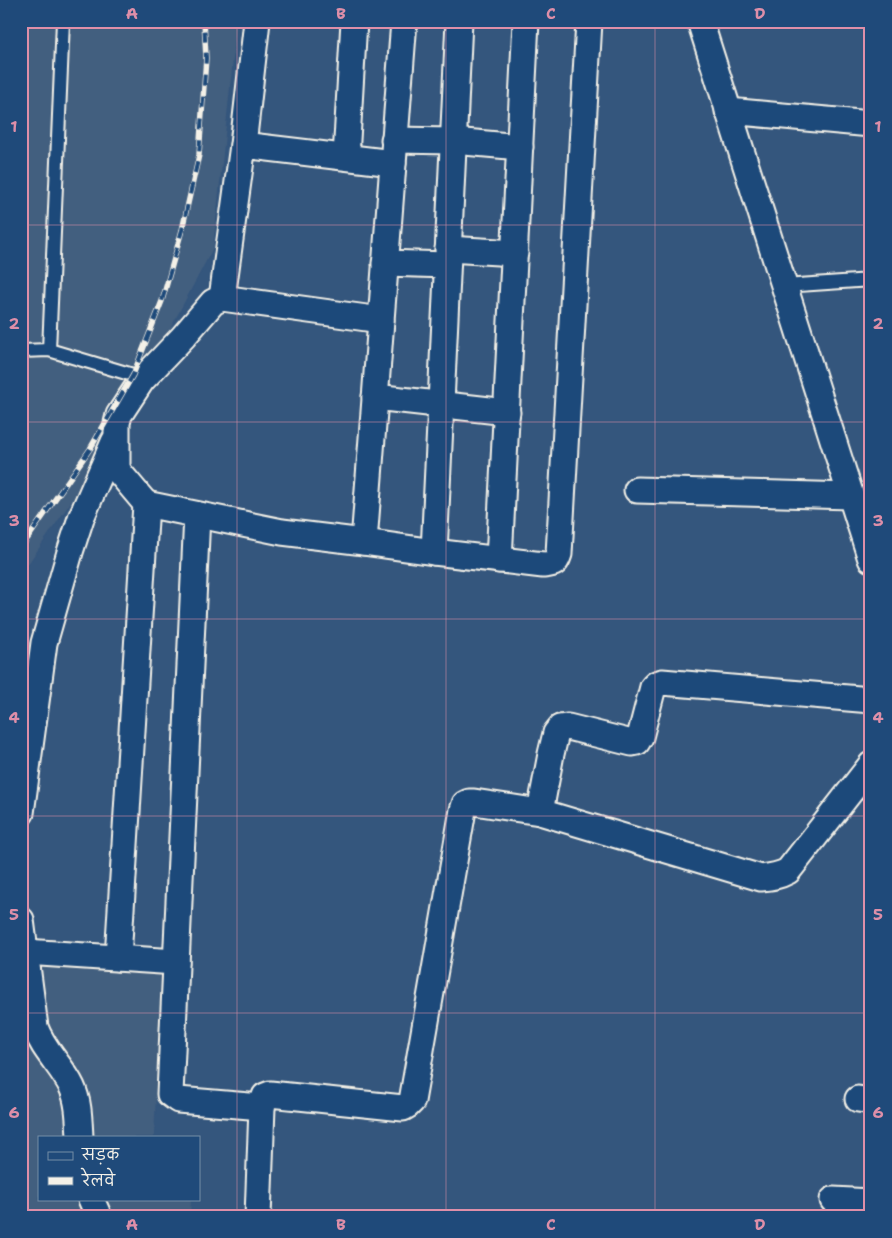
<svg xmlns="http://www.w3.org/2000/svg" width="892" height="1238" viewBox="0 0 892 1238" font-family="'Shantell Sans','Playpen Sans Deva',sans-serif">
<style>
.built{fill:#435f7f}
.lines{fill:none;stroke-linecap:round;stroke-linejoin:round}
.lane-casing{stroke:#f4f1e8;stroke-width:16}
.street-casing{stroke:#f4f1e8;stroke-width:29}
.lane{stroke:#1f4a7a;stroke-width:12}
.street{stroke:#1f4a7a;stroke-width:25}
.rail-casing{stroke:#f4f1e8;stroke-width:5.5}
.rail{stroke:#1f4a7a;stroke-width:4;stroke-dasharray:11;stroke-linecap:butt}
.grid{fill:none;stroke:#de8fa9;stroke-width:1;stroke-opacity:0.55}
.neatline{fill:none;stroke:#de8fa9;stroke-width:2}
.grid-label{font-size:16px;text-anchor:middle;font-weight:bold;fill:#de8fa9}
</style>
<rect width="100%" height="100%" fill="#34567d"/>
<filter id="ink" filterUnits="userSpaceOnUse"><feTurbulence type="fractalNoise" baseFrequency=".02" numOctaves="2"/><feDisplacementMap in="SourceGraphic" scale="10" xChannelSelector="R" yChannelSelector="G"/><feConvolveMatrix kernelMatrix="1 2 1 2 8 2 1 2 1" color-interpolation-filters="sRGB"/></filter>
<g filter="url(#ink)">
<g class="built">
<polygon points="21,21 237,21 213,248 102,457 21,574"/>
<polygon points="21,947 162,957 154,1137 39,1137 39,1199 191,1199 190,1217 21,1217"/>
</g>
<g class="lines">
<defs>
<g id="lane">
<polyline points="784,286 871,280"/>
<polyline points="49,350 63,21"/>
<polyline points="21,351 49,350 133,375 142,380"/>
</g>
<g id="street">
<polyline points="700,21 871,559"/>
<polyline points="728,111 871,124"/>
<polyline points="394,140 453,141 520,147"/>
<polyline points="243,145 257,21"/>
<polyline points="346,157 354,21"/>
<polyline points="448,249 515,253"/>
<polyline points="385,263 447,265"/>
<polyline points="222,298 243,145 393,163"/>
<polyline points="375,397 507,412"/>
<polyline points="637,490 850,496"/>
<polyline points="146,504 119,472 117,467 117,423 119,415 142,380 183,337 213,302 222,298 381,320"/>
<polyline points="197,515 170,1094 178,1100 262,1107"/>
<polyline points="364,542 404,21"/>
<polyline points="434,552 459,21"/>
<polyline points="499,560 526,21"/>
<path d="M871 700 662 682 656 684 653 687 640 737 637 742 632 743 568 727 560 728 556 733 551 754 540 812 761 878C771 877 779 876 788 871L871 765"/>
<polyline points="21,813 44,643 70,552 81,518 114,442"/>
<path d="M21 920 35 1027C43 1050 62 1066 72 1087 79 1102 79 1120 80 1137"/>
<polyline points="25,952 176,962"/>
<path d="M118 958 146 504 282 532 364 542 434 552 543 565C554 564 556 564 559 554L589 21"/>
<polyline points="858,1099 871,1101"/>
<polyline points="91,1199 99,1217"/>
<polyline points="833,1200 871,1202"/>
<polyline points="258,1217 262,1107 265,1096 270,1094 403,1108 408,1105 412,1101 463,810 465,804 469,802 474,802 540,812"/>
</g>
</defs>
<use href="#lane" class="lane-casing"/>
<use href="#street" class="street-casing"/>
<use href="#lane" class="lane"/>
<use href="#street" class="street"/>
<defs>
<polyline id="rail" points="21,548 90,449 133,375 162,301 182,230 199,155 206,58 204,21"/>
</defs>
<use href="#rail" class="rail-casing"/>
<use href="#rail" class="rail"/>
</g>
</g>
<path class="grid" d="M237 21V1217M446 21V1217M655 21V1217M21 225H871M21 422H871M21 619H871M21 816H871M21 1013H871"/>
<rect width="892" height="1238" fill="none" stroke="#1f4a7a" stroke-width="55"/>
<rect x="38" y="1136" width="162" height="65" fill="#1f4a7a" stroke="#748da6"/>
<rect x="48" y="1152" width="25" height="8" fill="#1f4a7a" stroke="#748da6"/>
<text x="82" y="1160" font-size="15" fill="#f4f1e8">सड़क</text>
<rect x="48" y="1177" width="25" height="8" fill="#f4f1e8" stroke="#748da6"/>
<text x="82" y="1186" font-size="15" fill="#f4f1e8">रेलवे</text>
<rect x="28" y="28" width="836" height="1182" class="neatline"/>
<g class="grid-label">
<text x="132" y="19">A</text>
<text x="341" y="19">B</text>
<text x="551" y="19">C</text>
<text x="760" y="19">D</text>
<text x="14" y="132">1</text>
<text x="878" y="132">1</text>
<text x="14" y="329">2</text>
<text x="878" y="329">2</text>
<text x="14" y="526">3</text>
<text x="878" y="526">3</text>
<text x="14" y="723">4</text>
<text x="878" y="723">4</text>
<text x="14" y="920">5</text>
<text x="878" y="920">5</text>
<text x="14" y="1118">6</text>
<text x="878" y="1118">6</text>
<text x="132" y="1230">A</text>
<text x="341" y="1230">B</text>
<text x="551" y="1230">C</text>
<text x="760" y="1230">D</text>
</g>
</svg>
